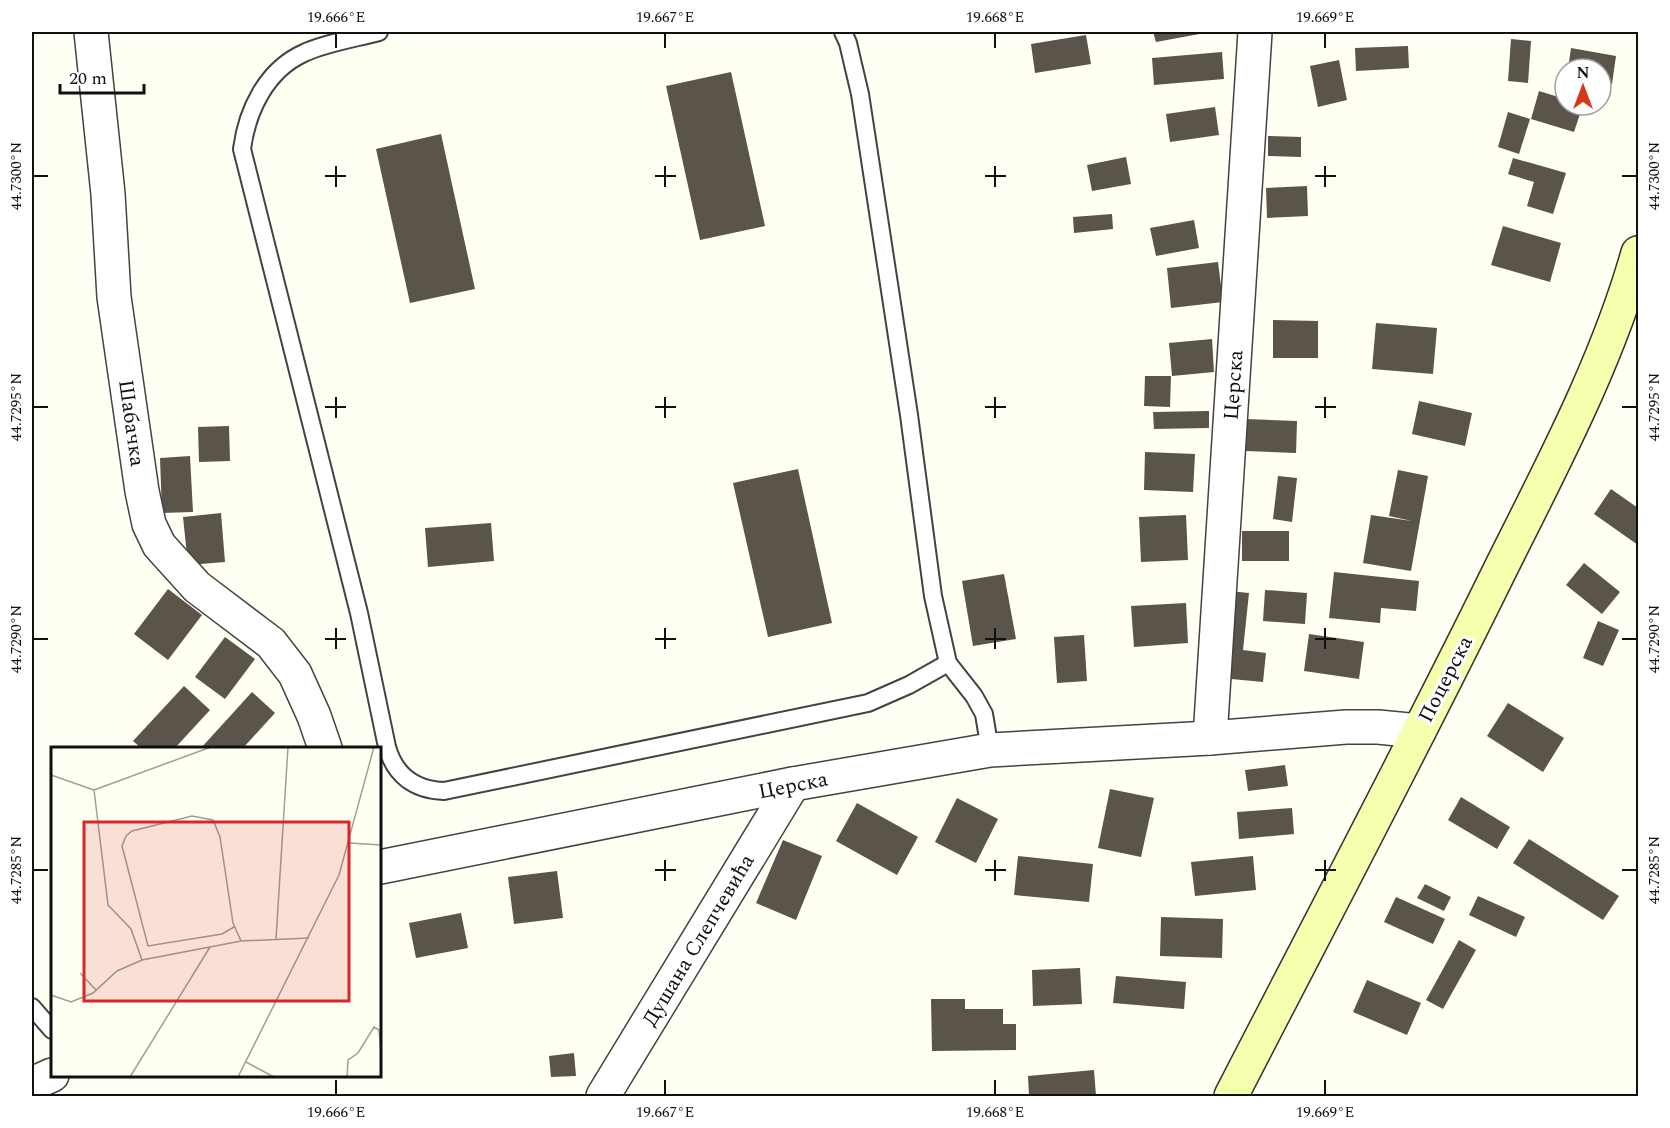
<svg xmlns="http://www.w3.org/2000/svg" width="1670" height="1128" viewBox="0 0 1670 1128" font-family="Spectral,serif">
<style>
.building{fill:#5a544b}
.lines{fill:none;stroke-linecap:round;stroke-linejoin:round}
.lane-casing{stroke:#434343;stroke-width:20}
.street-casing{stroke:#434343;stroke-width:36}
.secondary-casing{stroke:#323232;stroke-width:36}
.lane{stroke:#fff;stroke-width:16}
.street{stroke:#fff;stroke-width:33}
.secondary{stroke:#f5ffae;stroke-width:33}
.ticks{fill:none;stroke:#101010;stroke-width:2}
.labels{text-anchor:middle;stroke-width:6;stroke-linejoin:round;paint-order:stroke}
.street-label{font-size:21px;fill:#101010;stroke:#fff}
.inset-road{fill:none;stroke:#9f9f98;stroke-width:1.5}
.view{fill:#d62828;fill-opacity:0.15;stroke:#d62828;stroke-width:3}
.inset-edge{fill:none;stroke:#101010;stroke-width:3}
.neatline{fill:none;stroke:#101010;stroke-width:2}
.ticks-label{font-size:15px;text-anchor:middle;fill:#101010}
</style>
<rect width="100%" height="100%" fill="#fffff3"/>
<g class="building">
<polygon points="1153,32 1205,32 1205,33 1156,42"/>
<polygon points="1086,35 1091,64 1035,73 1031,44"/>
<polygon points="1511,39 1531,41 1528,83 1508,81"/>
<polygon points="1408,46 1409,68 1356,71 1355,48"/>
<polygon points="1571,48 1616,56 1612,84 1601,83 1601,69 1568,69"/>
<polygon points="1222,52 1224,79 1154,85 1152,58"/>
<polygon points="1339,60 1347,100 1318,107 1310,66"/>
<polygon points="731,72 765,226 700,240 666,86"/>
<polygon points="1539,91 1565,99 1565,105 1583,105 1574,132 1531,119"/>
<polygon points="1215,107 1219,135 1170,142 1166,114"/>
<polygon points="1508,112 1530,119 1519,154 1498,147"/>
<polygon points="441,134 475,289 410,303 376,149"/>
<polygon points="1268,136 1301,137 1301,157 1268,156"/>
<polygon points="1126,157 1131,184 1092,191 1087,165"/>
<polygon points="1513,158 1566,173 1553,214 1527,206 1534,182 1508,174"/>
<polygon points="1307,186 1308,216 1267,218 1266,188"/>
<polygon points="1112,214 1113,229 1074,233 1073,217"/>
<polygon points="1194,220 1199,248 1156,256 1150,228"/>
<polygon points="1503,226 1561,243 1550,282 1491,265"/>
<polygon points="1218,262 1223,302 1171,308 1167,268"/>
<polygon points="1273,320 1318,321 1318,358 1273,358"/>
<polygon points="1376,323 1437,328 1433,374 1372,369"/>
<polygon points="1212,339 1214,372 1172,376 1169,343"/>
<polygon points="1145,376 1171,376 1170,407 1144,406"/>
<polygon points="1419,401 1472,413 1465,446 1412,434"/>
<polygon points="1209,411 1209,428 1154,429 1153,412"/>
<polygon points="1246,419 1297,421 1296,453 1245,451"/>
<polygon points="229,426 230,461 199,462 198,427"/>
<polygon points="1145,452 1195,454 1193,492 1144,490"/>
<polygon points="190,456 193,512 162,513 160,458"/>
<polygon points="798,469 832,623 768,637 733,483"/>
<polygon points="1398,470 1428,476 1411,571 1363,563 1371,515 1412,521 1389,516"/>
<polygon points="1278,476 1297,478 1292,522 1273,519"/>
<polygon points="1611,489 1638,508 1638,545 1594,514"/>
<polygon points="221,513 225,562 188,565 183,517"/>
<polygon points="1186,515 1188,560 1141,562 1139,517"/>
<polygon points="491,523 494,561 428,567 425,528"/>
<rect x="1242" y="531" width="47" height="30"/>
<polygon points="1584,563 1620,592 1602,614 1566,585"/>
<polygon points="1334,572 1419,581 1416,611 1381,608 1380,623 1329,618"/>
<polygon points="1004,574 1016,639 973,646 962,581"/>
<polygon points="168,589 202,615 168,660 134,634"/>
<polygon points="1265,590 1307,593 1305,624 1263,621"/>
<polygon points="1229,591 1249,593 1243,650 1266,653 1263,682 1221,678"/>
<polygon points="1186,603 1188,643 1134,647 1131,606"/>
<polygon points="1598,621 1619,630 1603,666 1583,658"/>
<polygon points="1309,634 1364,642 1359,679 1304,671"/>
<polygon points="1084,635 1087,681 1057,683 1054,637"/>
<polygon points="225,637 255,659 225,699 195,677"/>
<polygon points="184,686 210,710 175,748 141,748 133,741"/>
<polygon points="252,692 275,713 243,748 201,748"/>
<polygon points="1508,703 1564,738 1543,772 1487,736"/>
<polygon points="1285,765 1288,786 1248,791 1245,770"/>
<polygon points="1110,789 1154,798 1141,857 1098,848"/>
<polygon points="1461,797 1510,827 1497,849 1448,820"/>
<polygon points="957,798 998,819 976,863 935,842"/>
<polygon points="857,803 918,837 897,875 836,841"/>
<polygon points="1292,808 1294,834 1239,839 1237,812"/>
<polygon points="1529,839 1619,896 1603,920 1513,863"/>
<polygon points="783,840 822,856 796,920 756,903"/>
<polygon points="1018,856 1093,864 1089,902 1014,895"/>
<polygon points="1253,856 1256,890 1195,896 1191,862"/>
<polygon points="557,871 563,918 514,924 508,877"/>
<polygon points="1425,884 1451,897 1444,911 1417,898"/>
<polygon points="1478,896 1525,917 1516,937 1469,915"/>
<polygon points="1396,897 1445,919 1433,944 1384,922"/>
<polygon points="461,913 468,948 416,958 409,923"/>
<polygon points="1161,917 1223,919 1222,958 1160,956"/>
<polygon points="1459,940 1476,950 1443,1009 1426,1000"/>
<polygon points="1080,968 1082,1004 1033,1006 1032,970"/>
<polygon points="1116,976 1186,982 1184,1009 1113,1003"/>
<polygon points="1367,980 1421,1003 1407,1035 1353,1012"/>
<polygon points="931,999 965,999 965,1009 1003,1009 1003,1024 1016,1024 1016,1050 932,1051"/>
<polygon points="574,1053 576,1076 551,1077 549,1056"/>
<polygon points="1094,1070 1096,1096 1029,1096 1028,1076"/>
</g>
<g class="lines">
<defs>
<g id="lane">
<path d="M379 32C357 38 325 43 304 53 266 70 247 111 242 149L359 613 387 747C395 776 415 790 444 791L868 703 909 685 948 663"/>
<polyline points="843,32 848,43 860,94 909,415 933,596 948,663 974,696 984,714 990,750"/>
<polyline points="32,1007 52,1030"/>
</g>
<g id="street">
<polyline points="91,32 108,194 114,297 142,491 149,524 159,545 197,587 271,643 295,674 314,716 325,748"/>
<polyline points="1210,738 1255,32"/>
<polyline points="380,867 793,784 990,750 1210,738 1346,727 1378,727 1419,731"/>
<polyline points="32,1084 52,1075"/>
<polyline points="603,1096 793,784"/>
</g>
<path id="secondary" d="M1231 1096C1320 923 1411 751 1497 576 1549 471 1606 366 1638 253"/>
</defs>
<use href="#lane" class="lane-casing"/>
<use href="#street" class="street-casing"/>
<use href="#secondary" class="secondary-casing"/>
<use href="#lane" class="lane"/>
<use href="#street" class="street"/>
<use href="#secondary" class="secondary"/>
</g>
<path class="ticks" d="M336 33V48M665 33V48M995 33V48M1325 33V48M336 166V187M665 166V187M995 166V187M1325 166V187M33 176H48M325 176H346M655 176H676M985 176H1006M1315 176H1336M1622 176H1637M336 397V418M665 397V418M995 397V418M1325 397V418M33 407H48M325 407H346M655 407H676M985 407H1006M1315 407H1336M1622 407H1637M336 628V649M665 628V649M995 628V649M1325 628V649M33 639H48M325 639H346M655 639H676M985 639H1006M1315 639H1336M1622 639H1637M665 860V881M995 860V881M1325 860V881M33 870H48M655 870H676M985 870H1006M1315 870H1336M1622 870H1637M336 1080V1095M665 1080V1095M995 1080V1095M1325 1080V1095"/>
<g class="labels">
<g class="street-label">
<text transform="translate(1233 385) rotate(-86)" y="7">Церска</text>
<text transform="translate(132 423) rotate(82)" y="7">Шабачка</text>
<text transform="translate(1445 679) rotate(-63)" y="7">Поцерска</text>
<text transform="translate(793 785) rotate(-11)" y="7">Церска</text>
<text transform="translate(698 940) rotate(-59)" y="7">Душана Слепчевића</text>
</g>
</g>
<g transform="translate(51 747)">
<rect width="330" height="330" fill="#fffff3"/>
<path class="inset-road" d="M0 28 43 43M43 43 57 158 80 182 91 213M43 43 160 0M298 96 330 98M183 180 171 187 97 199 71 99 75 89 81 84 141 69 162 73 169 90 182 176 190 194M225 192 237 0M29 226 45 243M0 248 20 255 42 246 66 224 91 213 190 194 258 191M195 315 223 330M79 330 159 200M187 330 288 128 323 0M296 330 297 313 307 306 323 280 328 283 330 304"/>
<path class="view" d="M33 75H298V254H33Z"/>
<rect width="330" height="330" class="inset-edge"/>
</g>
<rect width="1670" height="1128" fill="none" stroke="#ffffff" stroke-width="66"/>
<g transform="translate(1583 87)"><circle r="28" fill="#ffffff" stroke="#9f9f9f" stroke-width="1.5"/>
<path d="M0-4.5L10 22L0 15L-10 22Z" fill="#d23917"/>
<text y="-9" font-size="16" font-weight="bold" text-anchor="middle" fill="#101010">N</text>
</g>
<path d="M60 84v9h84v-9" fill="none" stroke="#101010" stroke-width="3"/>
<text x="69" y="84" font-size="18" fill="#101010" stroke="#ffffff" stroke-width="4.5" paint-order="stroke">20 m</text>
<rect x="33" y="33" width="1604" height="1062" class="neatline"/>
<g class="ticks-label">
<text x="336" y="22">19.666°E</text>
<text x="665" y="22">19.667°E</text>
<text x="995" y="22">19.668°E</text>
<text x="1325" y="22">19.669°E</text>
<text transform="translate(16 176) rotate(-90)" y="5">44.7300°N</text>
<text transform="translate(1654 176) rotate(-90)" y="5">44.7300°N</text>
<text transform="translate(16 407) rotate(-90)" y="5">44.7295°N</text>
<text transform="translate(1654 407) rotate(-90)" y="5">44.7295°N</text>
<text transform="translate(16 639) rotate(-90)" y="5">44.7290°N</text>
<text transform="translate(1654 639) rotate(-90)" y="5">44.7290°N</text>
<text transform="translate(16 870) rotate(-90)" y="5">44.7285°N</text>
<text transform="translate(1654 870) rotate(-90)" y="5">44.7285°N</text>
<text x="336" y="1117">19.666°E</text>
<text x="665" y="1117">19.667°E</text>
<text x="995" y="1117">19.668°E</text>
<text x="1325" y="1117">19.669°E</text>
</g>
</svg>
